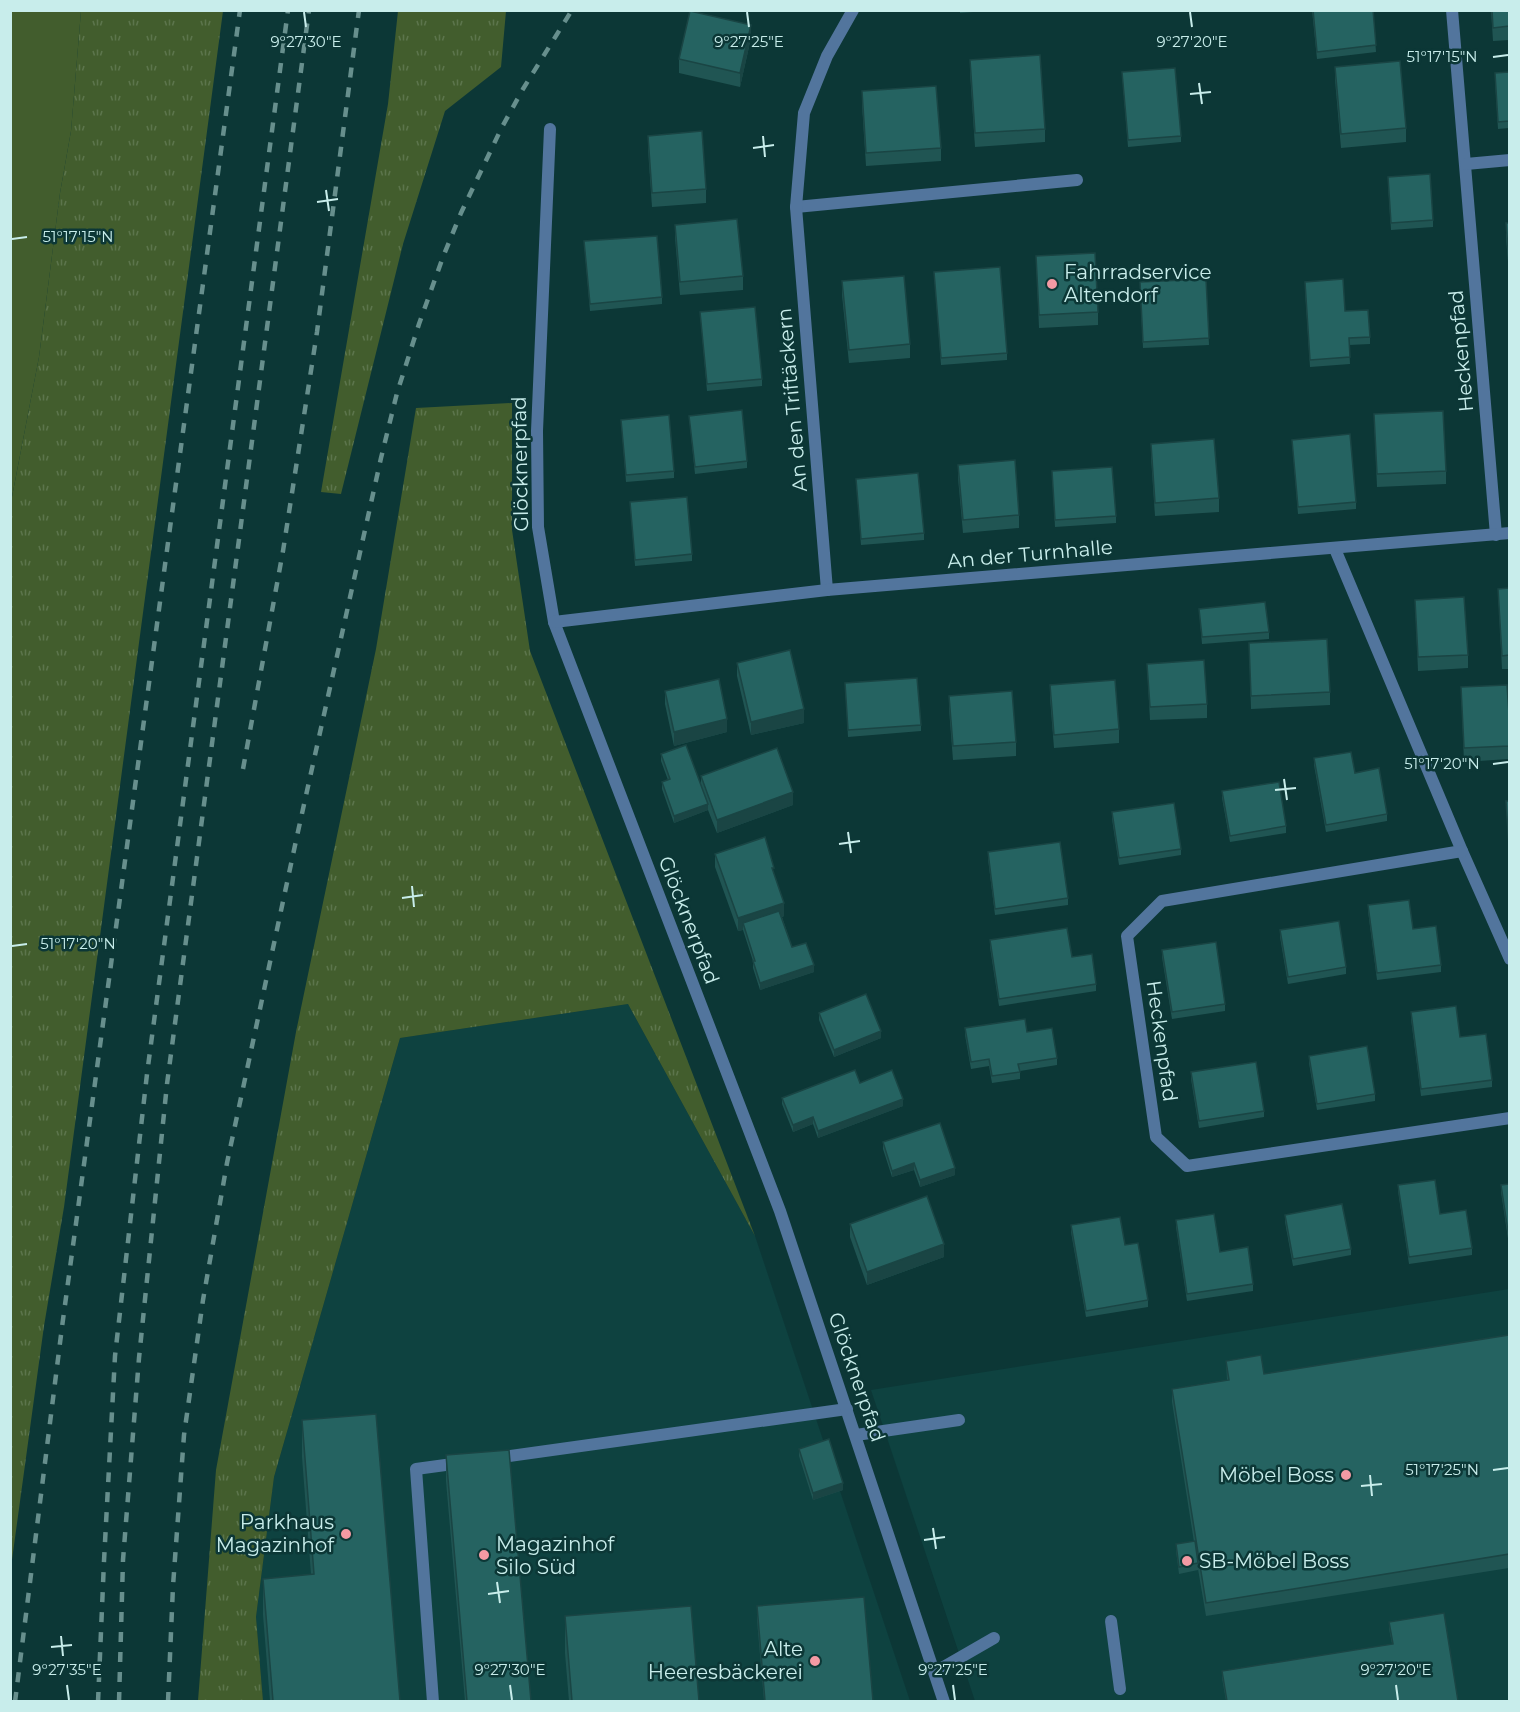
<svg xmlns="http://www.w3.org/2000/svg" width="1520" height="1712" viewBox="0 0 1520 1712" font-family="Montserrat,sans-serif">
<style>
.built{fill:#0e4240}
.grass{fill:url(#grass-tufts)}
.garden{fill:#425d2d}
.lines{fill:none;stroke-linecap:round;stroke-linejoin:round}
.lane{stroke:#52759d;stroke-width:12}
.street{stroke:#52759d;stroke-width:12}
.rail{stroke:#678f8d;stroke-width:4.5;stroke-dasharray:10 10;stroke-linecap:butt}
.wall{fill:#205553}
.shaded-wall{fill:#1a4544}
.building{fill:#256361;stroke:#1a4544;stroke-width:1.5}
.ticks{fill:none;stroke:#c8edeb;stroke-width:2}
.poi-dot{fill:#f49aa4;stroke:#0c3736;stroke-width:2}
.labels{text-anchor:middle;stroke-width:5;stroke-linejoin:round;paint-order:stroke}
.poi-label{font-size:20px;fill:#c8edeb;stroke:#0c3736;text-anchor:start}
.street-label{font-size:20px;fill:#c8edeb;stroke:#0c3736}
.ticks-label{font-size:15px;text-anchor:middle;fill:#c8edeb;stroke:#0c3736;stroke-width:5;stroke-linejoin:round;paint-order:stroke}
</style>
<defs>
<pattern id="grass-tufts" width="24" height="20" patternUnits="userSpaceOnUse" patternTransform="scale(1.5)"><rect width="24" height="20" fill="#425d2d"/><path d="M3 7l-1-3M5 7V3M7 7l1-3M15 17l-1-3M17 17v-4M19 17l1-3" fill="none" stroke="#5c754c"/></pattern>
</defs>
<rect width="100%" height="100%" fill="#0c3736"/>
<g class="built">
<polygon points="628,1004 755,1236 910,1701 263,1702 256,1617 274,1477 400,1038"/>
<polygon points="1509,1289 1509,1701 975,1701 871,1390"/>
</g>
<g class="grass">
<polygon points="81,11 223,11 64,1207 44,1326 11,1567 11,502 39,357 60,193 71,131"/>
<polygon points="398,11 506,11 501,67 445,111 403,244 341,494 321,492 388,104"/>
<polygon points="512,403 512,530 530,651 755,1236 628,1004 400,1038 274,1477 256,1617 263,1701 198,1701 216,1470 296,1032 376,649 416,408"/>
</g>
<polygon class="garden" points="11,10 81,11 71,131 60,193 39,357 11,502"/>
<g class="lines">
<g class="lane">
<polyline points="856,1435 959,1420"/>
<polyline points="495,1458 847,1409"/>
<polyline points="1111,1621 1120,1689"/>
<polyline points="935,1672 994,1638"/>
<polyline points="433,1702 416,1469 460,1463"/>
</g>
<g class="street">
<polyline points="1452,10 1496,535"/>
<polyline points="550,129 537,431 538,527 554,622 780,1211 944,1702"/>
<polyline points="1466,164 1510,160"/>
<polyline points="796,207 1077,180"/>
<polyline points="1335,549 1462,851 1510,959"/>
<polyline points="827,590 796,207 804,113 827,56 853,10"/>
<polyline points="554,622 827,590 1510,533"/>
<polyline points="1462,851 1162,901 1127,936 1156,1137 1187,1166 1510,1118"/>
</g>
<g class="rail">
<polyline points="243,769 283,551 317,332 359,10"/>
<polyline points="15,1702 62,1327 240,10"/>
<polyline points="98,1702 104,1561 115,1356 147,1074 288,10"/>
<polyline points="119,1702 123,1560 139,1358 167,1084 309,10"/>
<polyline points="168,1702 173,1586 184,1435 203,1300 227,1163 297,836 381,458 397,393 419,324 443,257 461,213 501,129 523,89 572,10"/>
</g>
</g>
<g class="wall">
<polygon points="960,10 1000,10 960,13"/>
<polygon points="1312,10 1373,10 1376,52 1317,59"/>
<polygon points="1491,10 1509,10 1509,40 1493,41"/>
<polygon points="751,38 740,87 679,73 679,59"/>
<polygon points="970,60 1045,129 1045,142 975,147 970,73"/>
<polygon points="1335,67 1406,128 1406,142 1341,148 1335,80"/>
<polygon points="1122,72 1181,136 1181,142 1128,147"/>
<polygon points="1509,72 1509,128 1498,129 1495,79"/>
<polygon points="862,91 941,148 941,161 866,166 862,105"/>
<polygon points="648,136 706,189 706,203 652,207 648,149"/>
<polygon points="1388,184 1433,220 1433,227 1391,230"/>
<polygon points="1506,223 1509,223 1509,274 1506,237"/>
<polygon points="675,225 743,276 743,290 680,295 675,238"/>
<polygon points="584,241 662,297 662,304 590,311"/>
<polygon points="1036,256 1098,312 1098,325 1039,328"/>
<polygon points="934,272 1007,353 1007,360 941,365"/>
<polygon points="1206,279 1209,345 1143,348 1140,289"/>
<polygon points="842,281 910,344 910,358 849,363 842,295"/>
<polygon points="1305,289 1345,311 1370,337 1370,344 1349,345 1350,364 1310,367"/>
<polygon points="700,312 762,379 762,386 707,391"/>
<polygon points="1374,414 1446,471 1446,484 1377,487"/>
<polygon points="689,416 747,461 747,468 695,474"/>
<polygon points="621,420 674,471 674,478 626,482"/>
<polygon points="1292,440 1356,502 1356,509 1298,514"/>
<polygon points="1151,444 1219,498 1219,512 1155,516 1151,457"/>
<polygon points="958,465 1019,515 1019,528 963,533 958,478"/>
<polygon points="1052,471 1116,516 1116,523 1055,527"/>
<polygon points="856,479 924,533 924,540 861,545"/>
<polygon points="630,502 692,554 692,561 635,566"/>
<polygon points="1509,588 1509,669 1502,669 1498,589"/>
<polygon points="1415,600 1468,655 1468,668 1418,671"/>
<polygon points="1199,609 1269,632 1269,639 1202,644"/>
<polygon points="1249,643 1330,692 1330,705 1251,709"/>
<polygon points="737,663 804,723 751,735 737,676"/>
<polygon points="1147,664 1207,704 1207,718 1150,720"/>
<polygon points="845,683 921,725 921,731 848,737"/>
<polygon points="1050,685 1119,729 1119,743 1054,748 1050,698"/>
<polygon points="1461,687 1509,714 1509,759 1464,762"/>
<polygon points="665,691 727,732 674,746 665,704"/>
<polygon points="949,696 1016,742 1016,756 953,760 949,709"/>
<polygon points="661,754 701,783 701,776 793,805 717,833 708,810 674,823 662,789 662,782 668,780 661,761"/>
<polygon points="1314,758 1355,773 1387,814 1387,821 1326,832 1314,765"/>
<polygon points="1222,791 1286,826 1286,833 1230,842 1222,798"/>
<polygon points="1112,812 1181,849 1181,855 1119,865 1112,819"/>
<polygon points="988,852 1068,898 1068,905 995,915 988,859"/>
<polygon points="715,854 774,875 784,916 782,917 792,947 814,972 760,990 753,968 753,961 743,930 738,931 715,867"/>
<polygon points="1368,905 1413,929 1441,965 1441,972 1377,980 1368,911"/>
<polygon points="1280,930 1346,967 1346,974 1288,984 1280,937"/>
<polygon points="990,940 1072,957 1096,984 1096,991 999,1006 990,947"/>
<polygon points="1162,950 1225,1004 1225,1011 1172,1019 1162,957"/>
<polygon points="1411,1012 1460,1037 1492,1080 1492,1087 1421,1096 1411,1019"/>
<polygon points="819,1013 881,1038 834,1057 819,1020"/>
<polygon points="965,1028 1027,1032 1057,1058 1057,1065 1020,1071 1020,1079 992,1083 989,1066 971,1069 965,1035"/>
<polygon points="1309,1056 1375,1094 1375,1101 1317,1110 1309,1063"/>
<polygon points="1191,1072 1264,1111 1264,1117 1199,1128 1191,1079"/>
<polygon points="782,1098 903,1106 818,1138 813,1124 793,1132 782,1104"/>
<polygon points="883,1142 955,1175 920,1187 914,1170 892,1177 883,1149"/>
<polygon points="1509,1184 1509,1245 1501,1192 1501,1185"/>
<polygon points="1398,1185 1440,1214 1472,1248 1472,1255 1409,1264 1398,1191"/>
<polygon points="1285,1215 1351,1249 1351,1255 1293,1266 1285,1222"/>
<polygon points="1176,1220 1253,1284 1253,1291 1187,1301 1176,1227"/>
<polygon points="850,1224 944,1257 867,1285 850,1237"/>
<polygon points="1071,1225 1125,1245 1148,1300 1148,1307 1086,1317 1071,1232"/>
<polygon points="1509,1335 1509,1568 1206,1616 1198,1569 1198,1570 1179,1574 1176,1551 1176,1544 1194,1542 1172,1402 1172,1389 1227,1380 1226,1361 1264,1374"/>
<polygon points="302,1420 400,1701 270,1701 263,1615 263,1579 311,1574 302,1457"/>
<polygon points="799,1449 843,1490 813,1500 799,1456"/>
<polygon points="446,1455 531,1701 465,1701 446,1481"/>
<polygon points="757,1606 873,1701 764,1701 757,1620"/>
<polygon points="565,1616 699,1701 569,1701 565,1653"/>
<polygon points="1389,1622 1458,1701 1226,1701 1222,1678 1222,1671 1392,1644 1389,1629"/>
</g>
<g class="shaded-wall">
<polygon points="751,25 751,38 740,87 740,73"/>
<polygon points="804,709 804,723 751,735 751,722"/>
<polygon points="727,719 727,732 674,746 674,732"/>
<polygon points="793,792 793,805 717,833 717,820"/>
<polygon points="708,804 708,810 674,823 674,816"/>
<polygon points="784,903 784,916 745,929 743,923 743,930 738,931 738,918"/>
<polygon points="814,965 814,972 760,990 760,983"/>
<polygon points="881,1031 881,1038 834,1057 834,1050"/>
<polygon points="903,1099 903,1106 818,1138 818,1131"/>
<polygon points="813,1117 813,1124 793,1132 793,1125"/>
<polygon points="914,1163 914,1170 892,1177 892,1171"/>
<polygon points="955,1168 955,1175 920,1187 920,1180"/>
<polygon points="944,1244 944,1257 867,1285 867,1272"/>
<polygon points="843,1483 843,1490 813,1500 813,1493"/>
</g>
<g class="building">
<polygon points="1313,10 1373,10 1376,45 1317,52"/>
<polygon points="1492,10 1509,10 1509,26 1493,28"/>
<polygon points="690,11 751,25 740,73 679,59"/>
<polygon points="1040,55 1045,129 975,133 970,60"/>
<polygon points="1400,61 1406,128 1341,134 1335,67"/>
<polygon points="1175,68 1181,136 1128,140 1122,72"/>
<polygon points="1509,72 1509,121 1498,122 1495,73"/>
<polygon points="936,86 941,148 866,153 862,91"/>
<polygon points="702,131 706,189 652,193 648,136"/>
<polygon points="1430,174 1433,220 1391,223 1388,177"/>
<polygon points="737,219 743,276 680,282 675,225"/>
<polygon points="1506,223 1509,223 1509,261"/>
<polygon points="657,236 662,297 590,304 584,241"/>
<polygon points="1095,253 1098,312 1039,315 1036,256"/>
<polygon points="1000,267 1007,353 941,358 934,272"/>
<polygon points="904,276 910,344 849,350 842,281"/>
<polygon points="1206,279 1209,338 1143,342 1140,282"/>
<polygon points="1343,279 1345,311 1368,310 1370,337 1349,338 1350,357 1310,360 1305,282"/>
<polygon points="755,307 762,379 707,384 700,312"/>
<polygon points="742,410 747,461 695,467 689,416"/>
<polygon points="1443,411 1446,471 1377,474 1374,414"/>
<polygon points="669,415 674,471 626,475 621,420"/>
<polygon points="1350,434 1356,502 1298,507 1292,440"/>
<polygon points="1214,439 1219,498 1155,503 1151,444"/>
<polygon points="1015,460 1019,515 963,520 958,465"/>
<polygon points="1112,467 1116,516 1055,520 1052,471"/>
<polygon points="918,473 924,533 861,539 856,479"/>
<polygon points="687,497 692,554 635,560 630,502"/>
<polygon points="1509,588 1509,655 1502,656 1498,589"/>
<polygon points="1464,597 1468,655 1418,657 1415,600"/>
<polygon points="1265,602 1269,632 1202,637 1199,609"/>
<polygon points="1327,639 1330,692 1251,696 1249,643"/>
<polygon points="790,650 804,709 751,722 737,663"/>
<polygon points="1204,660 1207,704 1150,707 1147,664"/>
<polygon points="917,678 921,725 848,730 845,683"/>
<polygon points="719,679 727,719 674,732 665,691"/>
<polygon points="1115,680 1119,729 1054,735 1050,685"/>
<polygon points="1507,685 1509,714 1509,746 1464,748 1461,687"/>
<polygon points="1012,691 1016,742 953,746 949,696"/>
<polygon points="686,745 708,804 674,816 662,782 670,779 661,754"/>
<polygon points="777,748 793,792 717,820 701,776"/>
<polygon points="1351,752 1355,773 1379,768 1387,814 1326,825 1314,758"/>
<polygon points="1279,782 1286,826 1230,836 1222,791"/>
<polygon points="1506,801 1509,801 1509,846"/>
<polygon points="1174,803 1181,849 1119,858 1112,812"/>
<polygon points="765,837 774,868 772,868 784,903 738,918 715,854"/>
<polygon points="1060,842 1068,898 995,909 988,852"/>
<polygon points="1409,900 1413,929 1436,926 1441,965 1377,973 1368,905"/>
<polygon points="779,911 792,947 806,943 814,965 760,983 753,961 755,961 743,923"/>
<polygon points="1339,921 1346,967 1288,977 1280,930"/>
<polygon points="1067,928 1072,957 1092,954 1096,984 999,999 990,940"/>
<polygon points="1216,942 1225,1004 1172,1012 1162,950"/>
<polygon points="866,994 881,1031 834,1050 819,1013"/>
<polygon points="1456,1006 1460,1037 1486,1034 1492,1080 1421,1089 1411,1012"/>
<polygon points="1025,1019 1027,1032 1052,1028 1057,1058 1018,1064 1020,1072 992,1076 989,1059 971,1062 965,1028"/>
<polygon points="1367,1046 1375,1094 1317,1104 1309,1056"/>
<polygon points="1256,1062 1264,1111 1199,1121 1191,1072"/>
<polygon points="855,1070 860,1083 892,1070 903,1099 818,1131 813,1117 793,1125 782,1098"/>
<polygon points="940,1123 955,1168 920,1180 914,1163 892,1171 883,1142"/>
<polygon points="1435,1180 1440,1214 1466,1210 1472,1248 1409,1257 1398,1185"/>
<polygon points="1509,1184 1509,1238 1501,1185"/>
<polygon points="927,1196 944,1244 867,1272 850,1224"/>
<polygon points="1342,1204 1351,1249 1293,1259 1285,1215"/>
<polygon points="1214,1214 1220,1252 1248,1247 1253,1284 1187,1294 1176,1220"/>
<polygon points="1120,1217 1125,1245 1138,1243 1148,1300 1086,1311 1071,1225"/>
<polygon points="1509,1335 1509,1554 1206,1603 1172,1389 1229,1380 1226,1361 1261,1355 1264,1374"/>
<polygon points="376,1414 400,1701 273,1701 263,1579 314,1574 302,1420"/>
<polygon points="829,1439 843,1483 813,1493 799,1449"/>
<polygon points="509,1450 531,1701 467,1701 446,1455"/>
<polygon points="1195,1541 1198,1563 1179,1567 1176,1544"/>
<polygon points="864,1597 873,1701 765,1701 757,1606"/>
<polygon points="691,1606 699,1701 572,1701 565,1616"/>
<polygon points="1444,1613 1458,1701 1227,1701 1222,1671 1393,1644 1389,1622"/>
</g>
<path class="ticks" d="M304 12 306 27M747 12 749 27M1190 12 1192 27M1493 57 1508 55M1199 83 1202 104M1190 94 1211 92M763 136 765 157M753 148 774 145M326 190 329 211M317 202 338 199M12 239 27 237M1493 764 1508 762M1284 779 1287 800M1275 790 1296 788M848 832 851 853M839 844 860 841M412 886 414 907M402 898 423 895M12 946 27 944M1493 1470 1508 1468M1370 1475 1372 1496M1361 1486 1382 1484M933 1528 936 1549M924 1540 945 1537M497 1582 500 1603M488 1594 509 1591M61 1636 63 1656M51 1647 72 1645M67 1685 69 1700M510 1685 512 1700M953 1685 955 1700M1396 1685 1398 1700"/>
<g class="poi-dot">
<circle cx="1052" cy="284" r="6"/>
<circle cx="1346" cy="1475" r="6"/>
<circle cx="346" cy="1534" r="6"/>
<circle cx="484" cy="1555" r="6"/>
<circle cx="1187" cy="1561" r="6"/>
<circle cx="815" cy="1661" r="6"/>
</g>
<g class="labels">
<g class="poi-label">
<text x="1064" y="279">Fahrradservice<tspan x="1064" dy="23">Altendorf</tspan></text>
<text x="1334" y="1482" text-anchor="end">Möbel Boss</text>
<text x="334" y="1529" text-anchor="end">Parkhaus<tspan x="334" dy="23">Magazinhof</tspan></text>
<text x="496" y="1551">Magazinhof<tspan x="496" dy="23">Silo Süd</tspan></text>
<text x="1199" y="1568">SB-Möbel Boss</text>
<text x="803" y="1656" text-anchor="end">Alte<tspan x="803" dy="23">Heeresbäckerei</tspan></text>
</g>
<g class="street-label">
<text transform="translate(1461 351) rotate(-95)" y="7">Heckenpfad</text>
<text transform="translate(792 400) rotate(-95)" y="7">An den Triftäckern</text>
<text transform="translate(520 464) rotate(-91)" y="7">Glöcknerpfad</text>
<text transform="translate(1030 554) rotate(-5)" y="7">An der Turnhalle</text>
<text transform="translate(689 920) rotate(69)" y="7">Glöcknerpfad</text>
<text transform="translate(1162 1041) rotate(82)" y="7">Heckenpfad</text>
<text transform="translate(857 1377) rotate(71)" y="7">Glöcknerpfad</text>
</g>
</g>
<g class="ticks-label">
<text x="306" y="47">9°27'30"E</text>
<text x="749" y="47">9°27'25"E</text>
<text x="1192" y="47">9°27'20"E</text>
<text x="1442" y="62">51°17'15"N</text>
<text x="78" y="242">51°17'15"N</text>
<text x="1442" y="769">51°17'20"N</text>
<text x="78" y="949">51°17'20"N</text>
<text x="1442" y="1475">51°17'25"N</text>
<text x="67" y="1675">9°27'35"E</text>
<text x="510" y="1675">9°27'30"E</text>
<text x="953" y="1675">9°27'25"E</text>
<text x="1396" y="1675">9°27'20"E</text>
</g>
<rect width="1520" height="1712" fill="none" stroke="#c8edeb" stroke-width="24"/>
</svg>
